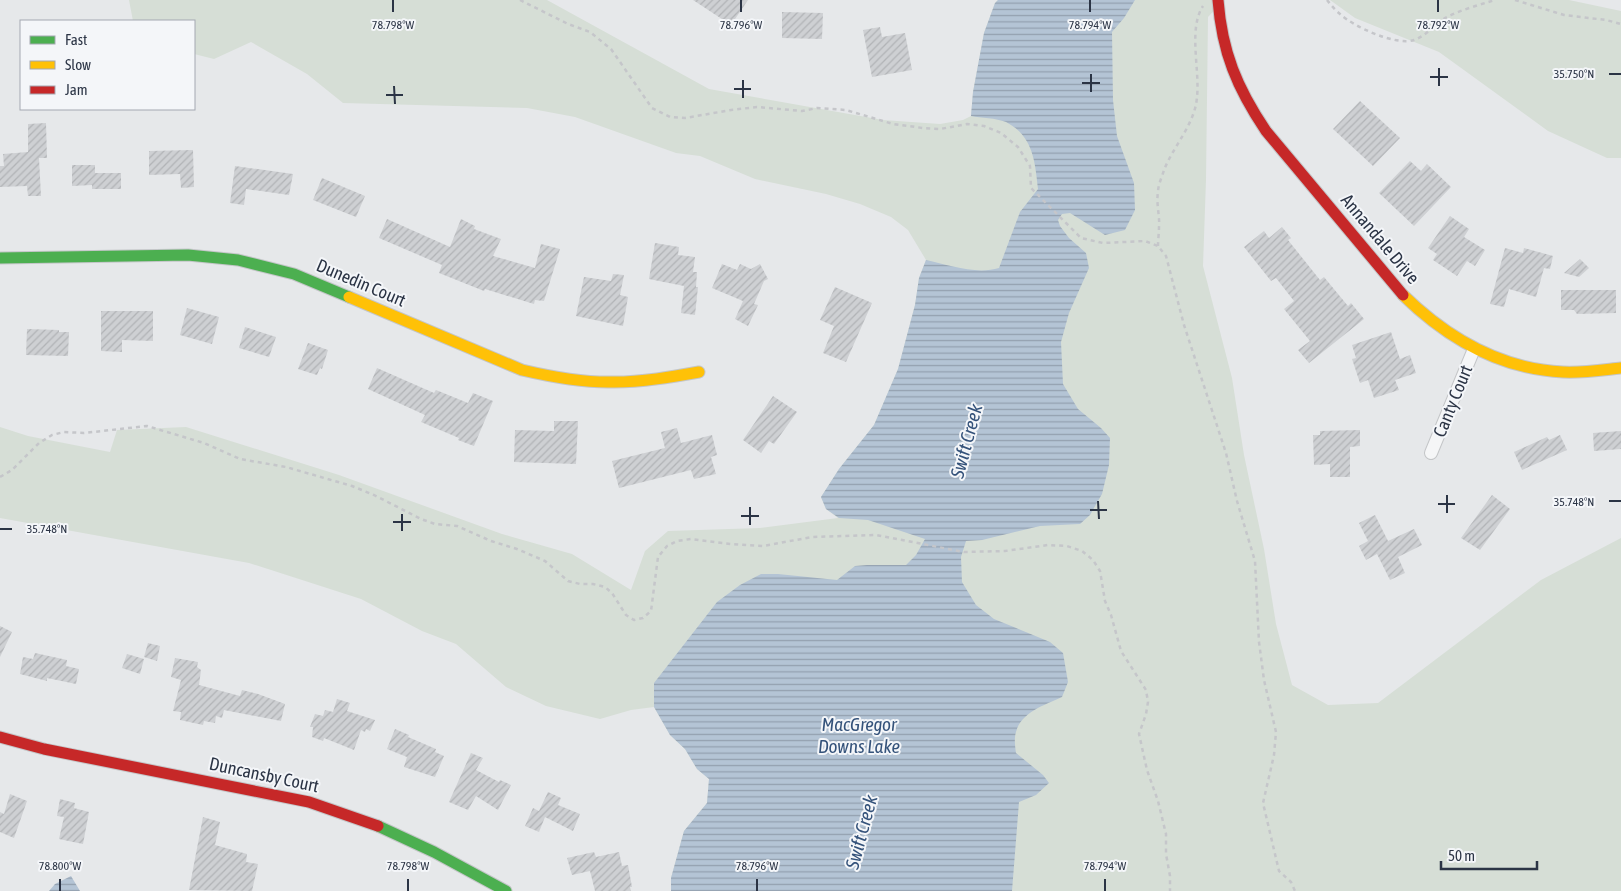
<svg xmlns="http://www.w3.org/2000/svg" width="1621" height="891" viewBox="0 0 1621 891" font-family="'Asap Condensed',sans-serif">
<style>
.grass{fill:#d6ded6}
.water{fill:url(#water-rules)}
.building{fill:url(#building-hatch)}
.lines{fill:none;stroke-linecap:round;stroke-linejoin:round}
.street-casing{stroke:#c4c6c8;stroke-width:14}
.fast-casing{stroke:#c4c6c8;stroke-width:13}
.slow-casing{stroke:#c4c6c8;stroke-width:13}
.jam-casing{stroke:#c4c6c8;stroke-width:13}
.path{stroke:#c5c6ca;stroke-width:2.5;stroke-dasharray:4 4;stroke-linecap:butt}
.street{stroke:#f5f6f7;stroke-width:12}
.fast{stroke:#4caf50;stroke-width:11}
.slow{stroke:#ffc107;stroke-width:11}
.jam{stroke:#c62828;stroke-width:11}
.ticks{fill:none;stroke:#2b3445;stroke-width:2}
.labels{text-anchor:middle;stroke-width:4;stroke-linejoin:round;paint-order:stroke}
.street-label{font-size:18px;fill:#2b3445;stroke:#f4f6f9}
.water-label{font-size:19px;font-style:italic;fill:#34527a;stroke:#f4f6f9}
.ticks-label{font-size:12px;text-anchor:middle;fill:#2b3445;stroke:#f4f6f9;stroke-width:4;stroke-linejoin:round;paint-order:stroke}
</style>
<defs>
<pattern id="water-rules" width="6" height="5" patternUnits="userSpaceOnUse" patternTransform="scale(1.25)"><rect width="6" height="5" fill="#b4c4d5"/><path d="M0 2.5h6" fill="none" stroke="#93a0af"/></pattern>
<pattern id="building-hatch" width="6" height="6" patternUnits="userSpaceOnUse" patternTransform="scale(1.25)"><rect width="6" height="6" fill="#ced0d3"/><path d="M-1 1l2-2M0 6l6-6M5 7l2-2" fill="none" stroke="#b1b3b6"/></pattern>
</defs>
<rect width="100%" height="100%" fill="#e6e8ea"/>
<g class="grass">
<polygon points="129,0 547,0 709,89 883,120 940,124 963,120 971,116 973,92 984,33 995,3 998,0 1224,0 1208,17 1206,180 1203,266 1232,378 1244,455 1264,549 1276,624 1292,685 1328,705 1378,703 1541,580 1621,538 1621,891 671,891 671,878 684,831 707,803 709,779 697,769 685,749 670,735 654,707 631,710 600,719 546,706 506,687 456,644 422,631 361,599 249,563 0,518 0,427 28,436 110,452 117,430 186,427 339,475 502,534 572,554 631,590 645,551 668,531 760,528 838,518 826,509 821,497 839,469 874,425 898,369 915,305 919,278 926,260 908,230 891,217 860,204 826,194 755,179 700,156 676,153 575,117 527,108 343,103 307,74 251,42 214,59 194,54 194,21 133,21"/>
<polygon points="1330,0 1569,0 1621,11 1621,158 1607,158 1548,131 1439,52 1355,18"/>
</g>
<g class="water">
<path d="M998 0H1135L1124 18 1112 32 1113 100 1117 136 1134 183 1135 210 1125 230 1105 235 1070 213 1062 214 1058 220 1060 226 1069 238 1086 253 1089 268 1069 313 1061 342 1063 384 1078 409 1101 428 1110 438 1109 465 1102 494 1090 515 1080 524 1040 526 982 540 966 541 961 557 962 582 976 605 994 619 1050 642 1063 653 1068 682 1062 697C1045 705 1021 712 1016 732 1014 738 1015 746 1016 753L1043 775 1049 783 1036 795 1019 802 1012 891H671V878L684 831 707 803 709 779 697 769 685 749 670 735 654 707V683L717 602 740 585 761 574H778L837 580 855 566 867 565H906L916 555 925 539 868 520 839 518 826 509 821 497 839 469 874 425 898 369 915 305 919 278 926 260C949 265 976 275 999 268L1020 212 1038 189C1035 161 1033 136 1006 122 996 118 981 118 971 116L973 92 984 33 995 3Z"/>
<polygon points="71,876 80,891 49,891 55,884"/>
</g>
<g class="building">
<polygon points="693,0 748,0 731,25"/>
<polygon points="782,12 823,13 822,39 782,38"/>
<polygon points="880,27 882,37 905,33 912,70 872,77 863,30"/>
<polygon points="1360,101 1400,138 1373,166 1333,129"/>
<polygon points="46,123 47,158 39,158 41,196 28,196 27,186 0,187 0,166 4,166 3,154 28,152 28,124"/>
<polygon points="193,150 194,187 181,188 180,174 149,175 149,151"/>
<polygon points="1410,161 1421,171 1427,164 1451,187 1414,226 1379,193"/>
<polygon points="72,165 95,165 95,173 121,173 121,189 92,189 92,185 72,186"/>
<polygon points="235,166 293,174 289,195 246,189 244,205 230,203"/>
<polygon points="322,178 365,196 356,217 313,200"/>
<polygon points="1450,216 1469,229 1464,237 1485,250 1475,266 1467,261 1457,276 1433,260 1437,254 1428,248"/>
<polygon points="387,219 450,247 461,219 475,226 474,229 501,239 493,256 535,268 541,244 560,249 544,301 535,300 534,304 485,289 484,291 439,273 442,265 379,238"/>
<polygon points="1282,227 1291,238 1288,240 1320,280 1324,277 1348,306 1351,303 1364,319 1309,363 1298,350 1310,341 1284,309 1294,301 1276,278 1271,281 1244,247 1264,231 1269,238"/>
<polygon points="655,243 679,247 678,255 695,257 693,272 697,272 696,287 698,287 695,315 681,313 684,286 649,279"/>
<polygon points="1505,248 1523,253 1524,248 1553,256 1550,269 1544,268 1536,297 1509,289 1504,307 1490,304"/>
<polygon points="1580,259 1589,268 1579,277 1564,273"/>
<polygon points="722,264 737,270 740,264 751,269 760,264 768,279 764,281 754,304 758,305 748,326 735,319 743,301 712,288"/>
<polygon points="613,274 624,275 620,295 628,297 623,326 576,316 584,277 611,281"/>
<polygon points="835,287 872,303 846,362 823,353 834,326 820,320"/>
<polygon points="1561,290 1616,290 1616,313 1577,314 1574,310 1561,310"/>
<polygon points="187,308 219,317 212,344 180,335"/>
<polygon points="101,311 153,311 153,341 122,340 122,352 101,351"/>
<polygon points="245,327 276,337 269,357 239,348"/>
<polygon points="27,329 59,330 59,332 69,332 68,356 26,355"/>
<polygon points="1391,332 1400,359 1410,355 1416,373 1395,380 1399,390 1374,398 1368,380 1360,383 1352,359 1356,358 1352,345"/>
<polygon points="308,343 328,350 322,369 320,368 317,375 298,369"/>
<polygon points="377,368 434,393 436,390 468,403 473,393 493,401 474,446 458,440 459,438 421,422 425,415 368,389"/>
<polygon points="773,396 797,412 774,444 769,441 761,453 743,440"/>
<polygon points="554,421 578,421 576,464 514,462 515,430 554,431"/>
<polygon points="677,428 681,443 712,435 717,455 711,457 716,474 694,479 691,470 619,488 612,461 665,448 661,432"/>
<polygon points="1360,430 1360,446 1350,447 1350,477 1330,477 1330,464 1314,465 1313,435 1320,435 1320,431"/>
<polygon points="1621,431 1621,449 1594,451 1593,433"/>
<polygon points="1560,435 1567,450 1522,470 1514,452 1547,437 1549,440"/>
<polygon points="1492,495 1510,509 1480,550 1461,538"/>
<polygon points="1375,515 1388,541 1414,529 1422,545 1398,557 1405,573 1390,580 1377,554 1366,560 1359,546 1368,541 1359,523"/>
<polygon points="0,626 12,632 0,657"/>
<polygon points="148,643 160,646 157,661 144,657"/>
<polygon points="35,653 67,660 66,666 79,669 76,684 47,678 47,681 20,674 23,657 33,659"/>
<polygon points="127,654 144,659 140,674 122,668"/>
<polygon points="175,658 198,662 197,667 201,670 199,685 240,696 242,690 258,694 285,704 281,721 224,710 222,718 216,716 215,723 204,721 203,725 180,720 181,712 173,711 181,680 171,677"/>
<polygon points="337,699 350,703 347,711 375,720 370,731 366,729 365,732 361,730 354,750 324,738 323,741 312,737 313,727 310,727 315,714 323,716 325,710 333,712"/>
<polygon points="395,729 409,735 408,737 436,749 435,752 444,756 435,777 404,767 407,757 387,749"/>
<polygon points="471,753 483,758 476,770 499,782 500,780 511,785 498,810 476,796 468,810 449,802"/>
<polygon points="548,792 561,798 558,805 580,814 573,831 545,817 539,832 525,826 533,808 539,811"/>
<polygon points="10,794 27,801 14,838 0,832 0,812 4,814"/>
<polygon points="60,799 75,803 74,808 89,812 83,844 59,839 64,817 57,816"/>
<polygon points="203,817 220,822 215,845 247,854 246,862 258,864 252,891 189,890"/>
<polygon points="594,852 596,857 619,852 622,866 628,865 632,887 630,887 631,891 595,891 590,871 572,875 567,858"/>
</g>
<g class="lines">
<defs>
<polyline id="street" points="1431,453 1474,349"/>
<g id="fast">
<polyline points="0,258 188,255 238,260 294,274 349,297"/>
<polyline points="378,826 434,852 506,891"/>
</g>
<g id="slow">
<path d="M1403 295C1447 338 1501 369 1563 372 1583 373 1602 370 1621 368"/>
<path d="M349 297 522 370C552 377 583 383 614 382 643 382 671 377 699 372"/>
</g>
<g id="jam">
<path d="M1218 0C1222 52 1237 88 1266 131L1403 295"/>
<polyline points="0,737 44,749 309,802 378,826"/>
</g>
</defs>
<use href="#street" class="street-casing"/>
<use href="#fast" class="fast-casing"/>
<use href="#slow" class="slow-casing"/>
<use href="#jam" class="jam-casing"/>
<g class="path">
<polyline points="520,0 568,24 590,32 611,49 652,108 670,117 685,118 731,110 757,107 802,111 817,108 846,110 893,124 923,128 940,129 967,124 984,126 1001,133 1018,147 1030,166 1031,188 1081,238 1103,243 1145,241 1158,246 1166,256 1184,325 1226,453 1237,501 1255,561 1259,642 1264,680 1276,732 1274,755 1263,803 1279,871 1291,882 1295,891"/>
<path d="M1327 0C1331 5 1335 10 1340 14 1354 27 1396 46 1414 40 1426 36 1434 25 1445 18 1460 10 1479 5 1495 0"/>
<polyline points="1515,0 1564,15 1606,20 1621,24"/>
<path d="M1158 246C1158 240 1159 233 1159 227 1160 216 1156 204 1158 192 1158 185 1162 177 1164 170 1174 145 1195 124 1197 97 1200 69 1188 29 1203 6"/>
<polyline points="0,477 12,470 39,443 52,435 64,432 84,433 147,426 204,443 240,459 286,467 352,486 374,495 421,519 435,524 457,526 491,541 517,549 545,561 568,581 580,584 593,584 605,587 612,593 626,615 634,620 643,618 651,611 658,557 667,546 677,541 691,539 731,544 763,546 812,537 876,535 964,552 1005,551 1048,545 1067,546 1082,551 1093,560 1100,571 1105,601 1111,615 1121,651 1146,690 1148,702 1146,714 1139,734 1147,770 1158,801 1166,834 1166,854 1170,876 1170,891"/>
</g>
<use href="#street" class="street"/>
<use href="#fast" class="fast"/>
<use href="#slow" class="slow"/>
<use href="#jam" class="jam"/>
</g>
<path class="ticks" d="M393 0V12M741 0V12M1090 0V12M1438 0V12M1439 68V86M1091 74V92M1609 74H1621M1430 77H1448M743 80V98M1082 83H1100M394 86 395 104M734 89H751M386 95H403M1447 495V513M1098 501 1099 519M1609 501H1621M1438 504H1455M750 507V525M1090 510H1107M402 514V531M741 516H759M393 522H411M0 529H12M60 879V891M408 879V891M757 879V891M1105 879V891"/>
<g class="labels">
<g class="street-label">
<text transform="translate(1380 239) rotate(50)" y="6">Annandale Drive</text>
<text transform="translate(361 283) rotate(23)" y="6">Dunedin Court</text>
<text transform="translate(1453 401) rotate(-68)" y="6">Canty Court</text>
<text transform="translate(264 775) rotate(12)" y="6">Duncansby Court</text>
</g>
<g class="water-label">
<text transform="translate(966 441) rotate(-75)" y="7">Swift Creek</text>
<text x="859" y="731">MacGregor<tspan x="859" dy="22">Downs Lake</tspan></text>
<text transform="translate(861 832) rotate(-75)" y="7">Swift Creek</text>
</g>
</g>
<g class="ticks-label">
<text x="393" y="29">78.798°W</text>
<text x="741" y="29">78.796°W</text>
<text x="1090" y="29">78.794°W</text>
<text x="1438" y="29">78.792°W</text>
<text x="1574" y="78">35.750°N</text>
<text x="1574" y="506">35.748°N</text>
<text x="47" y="533">35.748°N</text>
<text x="60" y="870">78.800°W</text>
<text x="408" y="870">78.798°W</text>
<text x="757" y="870">78.796°W</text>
<text x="1105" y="870">78.794°W</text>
</g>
<rect x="20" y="20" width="175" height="90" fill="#f4f6f9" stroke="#a4a8b1"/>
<rect x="30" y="36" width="25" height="8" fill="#4caf50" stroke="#a4a8b1"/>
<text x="65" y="45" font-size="15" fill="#2b3445">Fast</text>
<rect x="30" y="61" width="25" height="8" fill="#ffc107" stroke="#a4a8b1"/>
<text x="65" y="70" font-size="15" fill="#2b3445">Slow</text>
<rect x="30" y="86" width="25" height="8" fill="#c62828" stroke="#a4a8b1"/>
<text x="65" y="95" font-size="15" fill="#2b3445">Jam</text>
<path d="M1441 861v8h96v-8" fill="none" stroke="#2b3445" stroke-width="2.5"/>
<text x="1448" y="861" font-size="15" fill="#2b3445" stroke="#f4f6f9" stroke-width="4" paint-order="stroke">50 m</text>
</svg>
